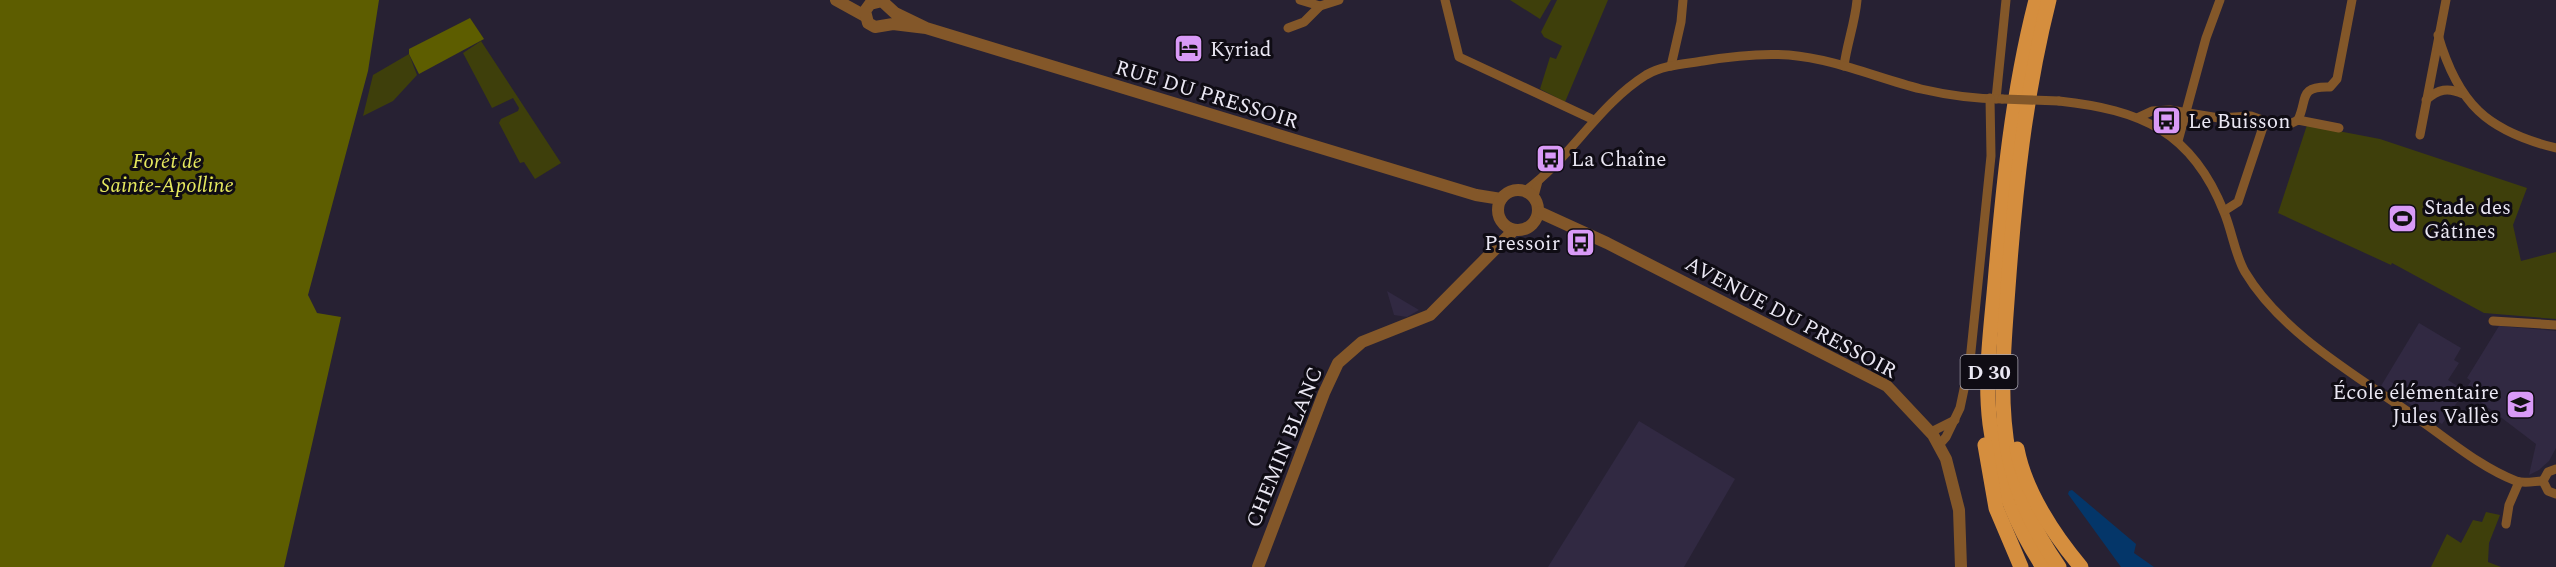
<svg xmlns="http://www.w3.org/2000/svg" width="2556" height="567" viewBox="0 0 2556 567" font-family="Spectral,serif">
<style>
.built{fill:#312942}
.green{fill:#3e3f0b}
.forest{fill:#5d5d00}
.water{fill:#043669}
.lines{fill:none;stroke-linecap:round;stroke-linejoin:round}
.minor{stroke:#835729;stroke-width:9}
.tertiary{stroke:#835729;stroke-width:12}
.primary{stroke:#d58e3e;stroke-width:15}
.minor-bridge{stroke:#835729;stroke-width:9}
.labels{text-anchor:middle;stroke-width:6;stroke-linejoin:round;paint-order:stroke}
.shield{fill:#0f0c14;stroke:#a8a5b0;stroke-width:1.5}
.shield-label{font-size:20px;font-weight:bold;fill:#eae7f3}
.poi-label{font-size:21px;fill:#eae7f3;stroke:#0f0c14;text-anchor:start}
.street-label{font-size:21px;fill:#eae7f3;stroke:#0f0c14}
.park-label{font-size:21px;font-style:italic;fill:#e5e85e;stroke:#0f0c14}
</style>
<rect width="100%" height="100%" fill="#272133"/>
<g class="built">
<polygon points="1387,291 1419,310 1407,317 1394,315"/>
<polygon points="2419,323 2461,348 2454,360 2459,363 2448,380 2465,391 2442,424 2381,386"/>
<polygon points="2499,326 2556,331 2556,448 2549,461 2539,470 2529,475 2536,444 2465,390 2471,381 2467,378"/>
<polygon points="1639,421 1735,479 1684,567 1548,567"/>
</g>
<g class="green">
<polygon points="1510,0 1551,0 1540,19"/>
<polygon points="1557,0 1608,0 1565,102 1540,89 1550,57 1556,59 1562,46 1544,37 1541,32"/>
<polygon points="481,41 561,163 535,179 524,162 520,163 499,123 501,119 518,111 519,108 513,98 492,108 463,53"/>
<polygon points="409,54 417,75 393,101 363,116 373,75"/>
<polygon points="2307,125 2380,139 2527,188 2513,225 2521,261 2556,252 2556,319 2484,313 2392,263 2391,265 2278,213"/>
<polygon points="2486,512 2500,515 2489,543 2488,562 2501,567 2431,567 2447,534 2461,543 2473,520 2482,522"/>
</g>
<g class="forest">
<polygon points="0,0 379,0 368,71 308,295 317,313 341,317 284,567 0,567"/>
<polygon points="470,18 484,39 419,74 409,54 409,49"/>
</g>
<polygon class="water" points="2072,490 2136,544 2134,553 2154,567 2121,567 2068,494 2069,491"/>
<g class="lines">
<g class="minor">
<polyline points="1300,0 1320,6 1339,0"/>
<polyline points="1445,0 1459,57 1594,120"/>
<polyline points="1288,28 1304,22 1320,6"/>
<path d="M2438 35C2458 104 2487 131 2556 148"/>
<polyline points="1671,66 1681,22 1683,0"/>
<path d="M1844 66C1847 43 1855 23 1857 0"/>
<polyline points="1996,99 2006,0"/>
<path d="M2426 100C2438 89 2448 87 2463 94"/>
<path d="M2059 101C2141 110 2192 131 2224 212 2232 231 2235 255 2245 272 2282 334 2359 377 2417 418 2449 440 2480 467 2516 481 2524 484 2535 481 2543 481"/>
<polyline points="2139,117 2152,111 2170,110 2219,118 2251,116 2265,121 2290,124 2298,120 2339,128"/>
<path d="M2298 120C2308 99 2298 86 2330 87L2337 79 2352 0"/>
<polyline points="2420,135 2446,0"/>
<polyline points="2178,141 2206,38 2220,0"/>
<path d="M1525 191C1570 159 1598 105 1646 75 1663 65 1685 64 1703 61 1732 56 1761 53 1789 55 1835 59 1877 78 1921 89 1947 95 1976 99 2002 99"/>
<polyline points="1534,196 1538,181"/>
<polyline points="2224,211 2238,202 2265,121"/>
<polyline points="2493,321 2556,325"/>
<polyline points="1931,432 1955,420"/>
<polyline points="1939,445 1946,437 1960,408 1970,361 1991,156 1990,98"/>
<polyline points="2556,469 2548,472 2543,481 2548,491 2556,494"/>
<polyline points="2506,524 2509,505 2519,482"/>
</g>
<g class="tertiary">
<polyline points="836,0 865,16"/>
<polyline points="926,28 895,13 882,1 870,4 865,11 868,23 875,27 893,24 926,28 1476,195 1501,199"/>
<circle cx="1518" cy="210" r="20"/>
<polyline points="1539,212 1607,243 1887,386 1933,435 1946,459 1959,510 1961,567"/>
<polyline points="1258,567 1324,393 1338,363 1362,342 1430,315 1514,230"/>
</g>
<g class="primary">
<path d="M2036 0C2012 93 2003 188 1995 283 1991 329 1984 377 1990 424 1996 475 2015 524 2043 567"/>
<path d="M2049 0C2025 95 2015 191 2008 288 2004 344 1998 400 2009 456 2017 496 2036 534 2059 567"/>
<polyline points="1985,445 1996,508 2021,567"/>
<path d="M2017 449C2025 491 2054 535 2081 567"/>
</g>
<polyline class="minor-bridge" points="2002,99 2059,101"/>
</g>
<defs>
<symbol id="hotel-square" viewBox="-11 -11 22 22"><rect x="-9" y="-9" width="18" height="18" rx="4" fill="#d99af7" stroke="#0f0c14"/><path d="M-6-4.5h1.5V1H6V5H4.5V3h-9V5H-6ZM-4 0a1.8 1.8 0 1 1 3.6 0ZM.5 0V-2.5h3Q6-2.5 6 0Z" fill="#111"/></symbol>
<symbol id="bus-square" viewBox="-11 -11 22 22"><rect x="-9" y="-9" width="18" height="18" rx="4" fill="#d99af7" stroke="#0f0c14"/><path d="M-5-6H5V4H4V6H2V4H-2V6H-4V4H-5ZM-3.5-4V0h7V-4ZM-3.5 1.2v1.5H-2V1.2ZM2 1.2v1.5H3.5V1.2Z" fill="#111"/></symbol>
<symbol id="stadium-square" viewBox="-11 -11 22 22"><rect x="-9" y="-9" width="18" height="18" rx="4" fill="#d99af7" stroke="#0f0c14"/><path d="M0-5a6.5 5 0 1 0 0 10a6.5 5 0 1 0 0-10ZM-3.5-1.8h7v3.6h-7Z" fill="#111"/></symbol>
<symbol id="school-square" viewBox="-11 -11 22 22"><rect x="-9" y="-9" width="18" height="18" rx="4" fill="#d99af7" stroke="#0f0c14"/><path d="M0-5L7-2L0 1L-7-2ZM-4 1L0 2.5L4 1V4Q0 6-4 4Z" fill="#111"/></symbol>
</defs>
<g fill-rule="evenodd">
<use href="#hotel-square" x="1172" y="32" width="33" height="33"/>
<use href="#bus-square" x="2150" y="104" width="33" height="33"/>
<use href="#bus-square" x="1534" y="142" width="33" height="33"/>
<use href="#stadium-square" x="2386" y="202" width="33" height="33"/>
<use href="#bus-square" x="1564" y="226" width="33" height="33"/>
<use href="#school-square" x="2504" y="388" width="33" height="33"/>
</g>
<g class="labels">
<rect class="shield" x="1960.5" y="355" width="57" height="34" rx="4.5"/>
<g class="shield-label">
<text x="1989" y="379">D 30</text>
</g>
<g class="poi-label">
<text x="1210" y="56">Kyriad</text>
<text x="2188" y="128">Le Buisson</text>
<text x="1571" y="166">La Chaîne</text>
<text x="2424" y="214">Stade des<tspan x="2424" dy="24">Gâtines</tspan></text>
<text x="1560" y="250" text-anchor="end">Pressoir</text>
<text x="2499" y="399" text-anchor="end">École élémentaire<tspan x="2499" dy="24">Jules Vallès</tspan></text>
</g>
<g class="street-label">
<text transform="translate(1207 94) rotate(17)" y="7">RUE DU PRESSOIR</text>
<text transform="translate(1791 317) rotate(28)" y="7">AVENUE DU PRESSOIR</text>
<text transform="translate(1284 447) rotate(-68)" y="7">CHEMIN BLANC</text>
</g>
<g class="park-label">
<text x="167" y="168">Forêt de<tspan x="167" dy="24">Sainte-Apolline</tspan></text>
</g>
</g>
</svg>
